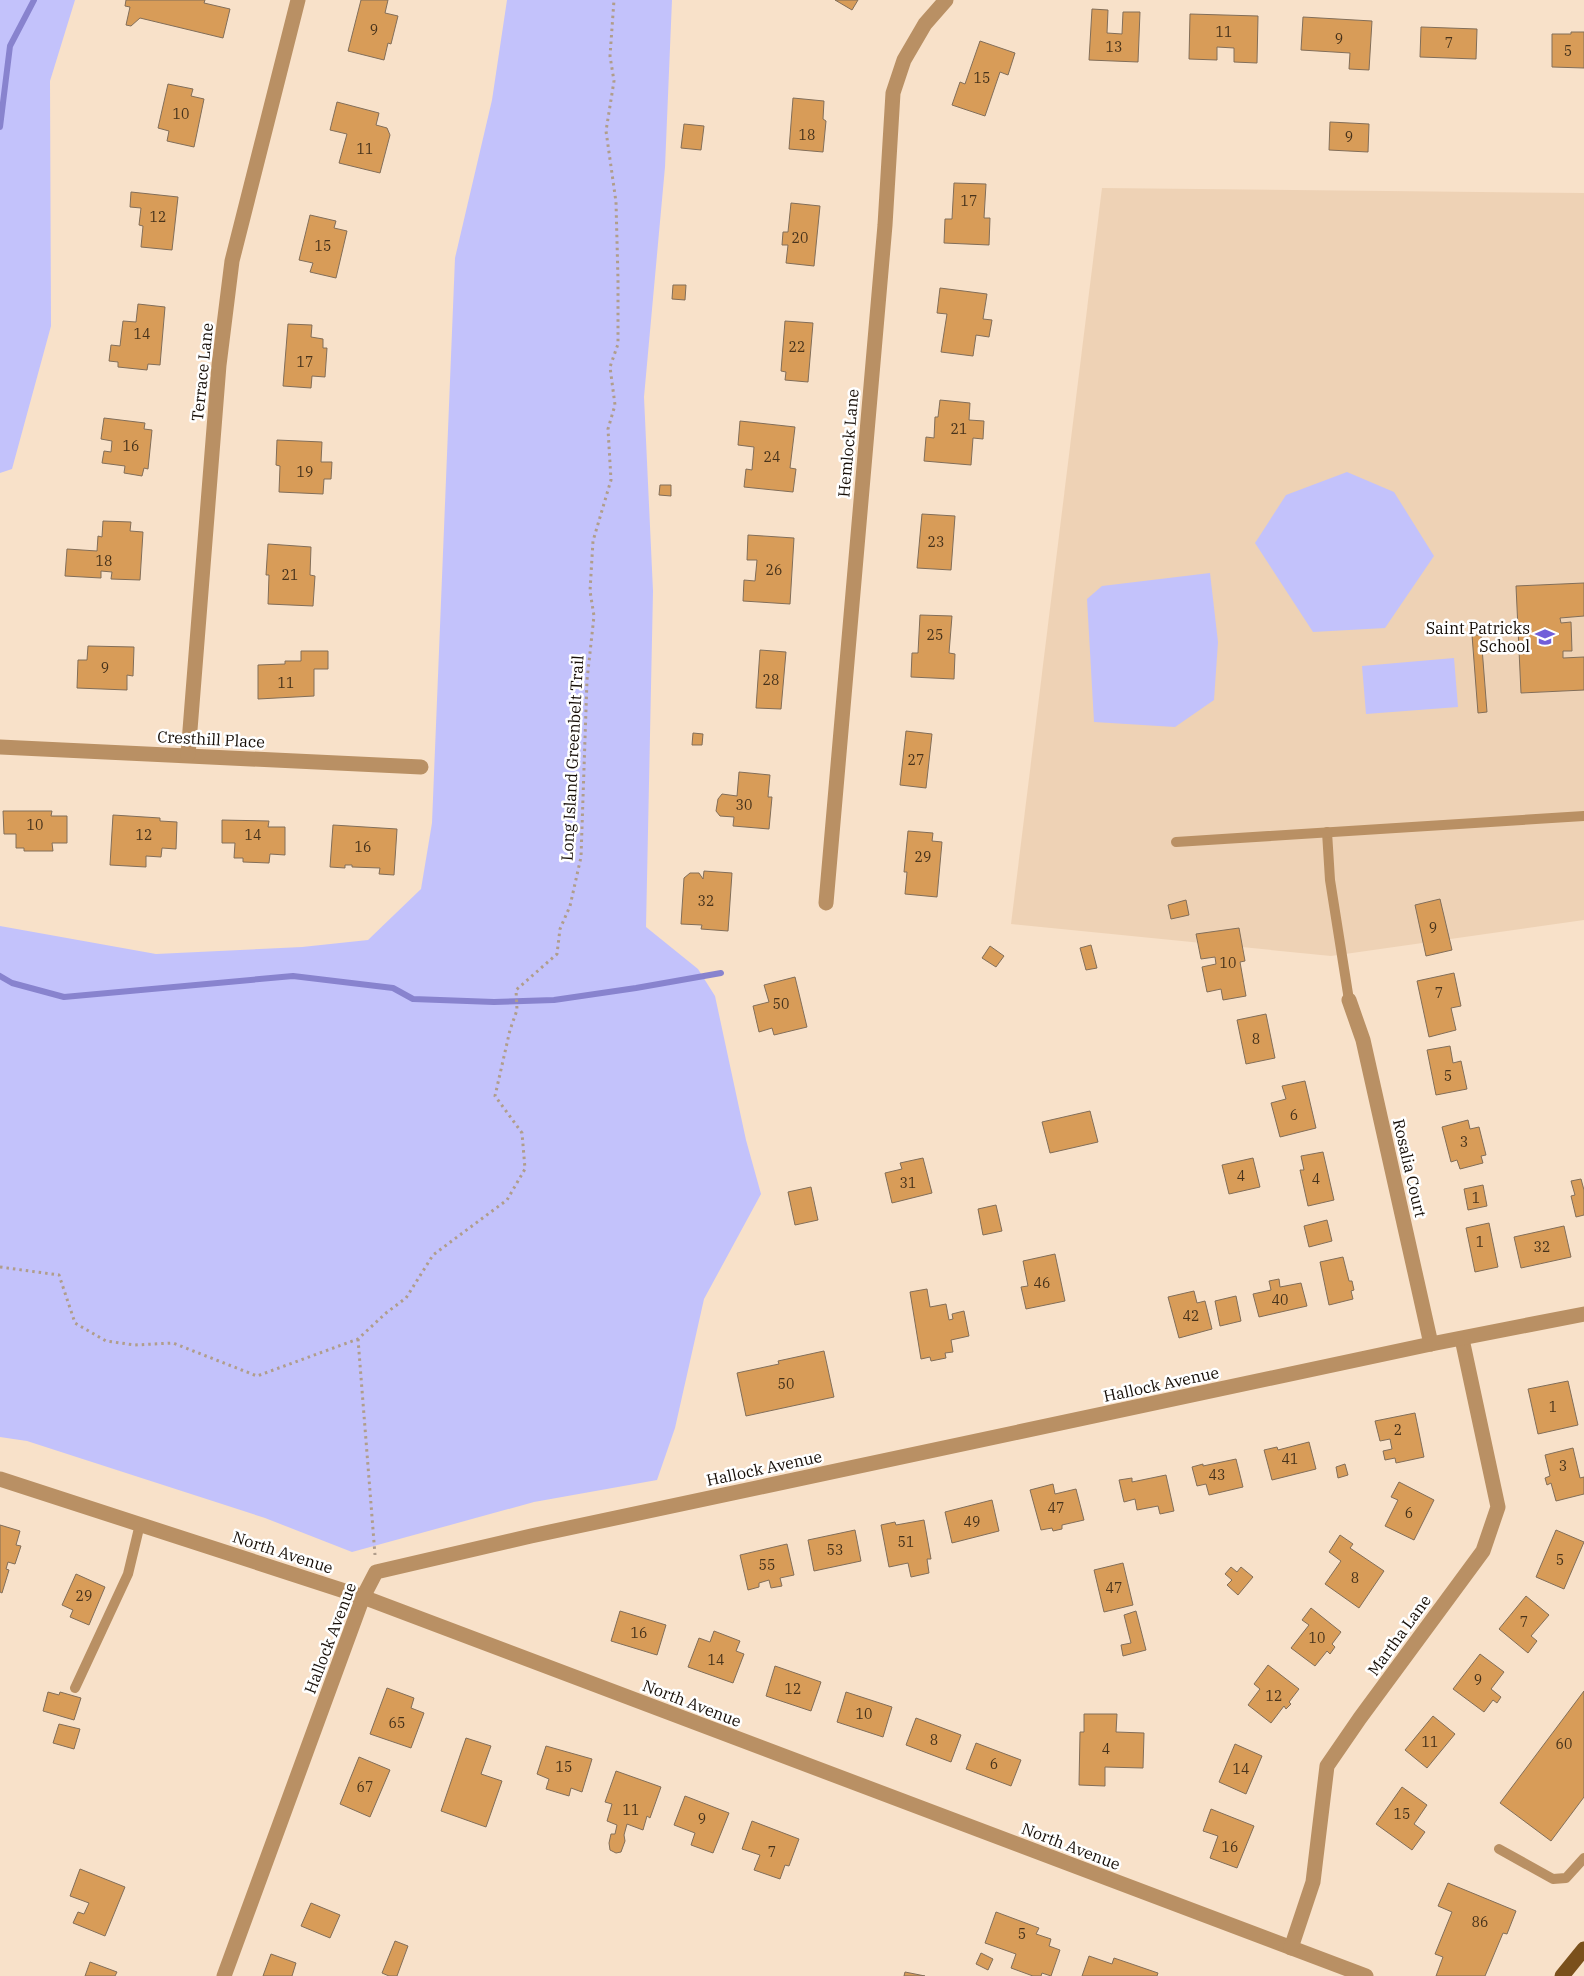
<svg xmlns="http://www.w3.org/2000/svg" width="1584" height="1976" viewBox="0 0 1584 1976" font-family="'IBM Plex Serif',serif">
<style>
.built{fill:#eed2b5}
.green{fill:#c3c2fb}
.lines{fill:none;stroke-linecap:round;stroke-linejoin:round}
.stream{stroke:#8883ce;stroke-width:6}
.building{fill:#d89c58;stroke:#826e59}
.path{stroke:#b09d8b;stroke-width:3;stroke-dasharray:2.5 4;stroke-linecap:butt}
.lane{stroke:#b99064;stroke-width:10}
.street{stroke:#b99064;stroke-width:15}
.primary{stroke:#7a501b;stroke-width:15}
.labels{text-anchor:middle;stroke-width:5;stroke-linejoin:round;paint-order:stroke}
.number-label{font-size:14px;fill:#46321b}
.street-label{font-size:16px;fill:#160e07;stroke:#fff}
.poi-label{font-size:16px;fill:#160e07;stroke:#fff;text-anchor:end}
</style>
<rect width="100%" height="100%" fill="#f8e1c9"/>
<polygon class="built" points="1102,188 1584,193 1584,920 1331,956 1011,924"/>
<g class="green">
<polygon points="0,0 75,0 50,81 51,326 12,469 0,473"/>
<polygon points="507,0 672,0 665,167 644,397 653,591 646,927 698,969 715,996 746,1140 761,1194 704,1299 675,1428 657,1480 534,1502 352,1552 265,1518 27,1441 0,1437 0,926 156,954 302,947 368,940 421,889 432,823 455,258 492,100"/>
<polygon points="1347,472 1394,492 1434,556 1385,628 1313,632 1255,543 1286,495"/>
<polygon points="1210,573 1218,642 1214,700 1175,727 1094,722 1087,599 1102,586"/>
<polygon points="1454,658 1458,707 1366,714 1362,666"/>
</g>
<g class="lines">
<g class="stream">
<polyline points="0,127 10,46 34,0"/>
<polyline points="0,976 12,983 64,997 293,976 393,988 413,999 494,1002 554,1000 636,988 721,973"/>
</g>
</g>
<g class="building">
<polygon points="126,0 205,0 204,3 230,9 223,38 140,18 131,26 126,25 130,7 125,6"/>
<polygon points="361,0 388,0 385,13 398,16 391,44 388,43 384,60 348,51"/>
<polygon points="835,0 858,0 852,10"/>
<polygon points="1092,9 1108,10 1107,33 1122,34 1123,12 1140,12 1138,62 1089,60"/>
<polygon points="1190,14 1258,16 1257,63 1234,62 1234,48 1217,47 1217,60 1189,59"/>
<polygon points="1303,17 1372,21 1369,70 1349,69 1350,53 1301,50"/>
<polygon points="1421,27 1477,29 1476,59 1420,57"/>
<polygon points="1571,32 1584,32 1584,68 1552,67 1552,34 1571,34"/>
<polygon points="980,41 1015,53 1008,75 1000,72 985,116 952,105 960,82 965,84"/>
<polygon points="168,84 193,89 191,96 204,99 194,147 167,141 169,131 158,128"/>
<polygon points="793,98 824,101 823,119 826,121 823,152 789,149"/>
<polygon points="337,102 379,113 376,125 387,128 390,135 380,173 339,163 347,134 330,130"/>
<polygon points="1330,122 1369,124 1368,152 1329,150"/>
<polygon points="684,124 704,126 701,150 681,148"/>
<polygon points="954,183 986,184 984,218 990,218 989,245 944,243 945,219 952,219"/>
<polygon points="131,192 178,197 172,250 141,247 143,226 139,225 141,208 130,207"/>
<polygon points="791,203 820,206 814,266 786,263 788,245 782,245 783,232 788,232"/>
<polygon points="310,215 336,221 334,228 347,231 336,278 310,272 313,263 299,260"/>
<polygon points="673,285 686,285 685,300 672,299"/>
<polygon points="940,288 987,294 983,319 992,320 989,337 976,335 973,356 941,352 947,314 937,313"/>
<polygon points="138,304 165,307 160,365 148,364 147,370 118,367 118,362 109,361 111,345 120,346 123,321 136,322"/>
<polygon points="785,321 813,323 808,382 785,380 786,372 781,371"/>
<polygon points="288,324 312,325 311,337 323,339 323,348 327,348 325,377 312,376 311,388 283,386"/>
<polygon points="940,400 970,403 969,420 984,421 983,439 973,438 971,465 924,461 926,437 934,438 935,417 938,417"/>
<polygon points="104,418 145,423 144,429 152,430 148,469 144,468 142,476 124,473 125,466 102,463 104,451 111,452 112,441 101,439"/>
<polygon points="740,421 795,427 790,468 796,469 793,492 744,487 746,469 752,470 754,447 738,445"/>
<polygon points="277,440 322,442 321,462 332,462 331,479 324,479 323,494 279,492 280,466 276,465"/>
<polygon points="660,485 671,485 671,496 659,495"/>
<polygon points="922,514 955,516 951,570 917,568"/>
<polygon points="103,521 131,522 130,531 143,532 140,580 111,579 112,572 101,571 101,578 65,576 67,549 97,551 98,536 102,537"/>
<polygon points="748,535 794,538 790,604 743,601 744,580 755,581 757,560 747,560"/>
<polygon points="268,544 311,547 310,575 315,576 313,606 268,604 269,575 266,575"/>
<polygon points="1584,583 1584,616 1560,618 1561,623 1571,622 1572,651 1563,651 1563,658 1584,657 1584,690 1521,693 1516,586"/>
<polygon points="920,615 952,616 949,653 955,654 954,679 911,677 912,653 918,653"/>
<polygon points="1472,635 1481,635 1487,712 1478,713"/>
<polygon points="88,646 134,647 133,676 127,675 127,690 77,688 78,660 87,660"/>
<polygon points="760,650 786,652 781,709 756,708"/>
<polygon points="301,651 328,651 328,669 314,669 314,696 258,699 258,665 285,664 285,661 301,661"/>
<polygon points="906,731 932,734 926,788 900,785"/>
<polygon points="693,733 703,734 702,745 692,745"/>
<polygon points="739,772 770,775 768,797 772,797 769,829 733,826 734,817 720,816 716,811 718,799 722,794 737,796"/>
<polygon points="3,811 52,811 51,816 67,816 67,843 52,843 53,851 24,851 24,848 16,848 16,834 4,834"/>
<polygon points="113,815 160,818 160,821 177,822 176,849 162,848 161,857 146,856 146,867 110,865"/>
<polygon points="222,820 269,821 268,827 285,827 285,855 270,854 269,863 243,862 243,858 234,858 235,843 222,843"/>
<polygon points="333,825 397,829 394,875 379,874 380,868 352,867 352,865 345,865 345,868 330,867"/>
<polygon points="908,831 933,833 932,841 942,842 937,897 905,894 907,872 904,872"/>
<polygon points="704,871 732,873 728,931 701,929 702,925 681,924 684,878 690,873 699,873 703,879"/>
<polygon points="1440,899 1452,950 1426,956 1415,905"/>
<polygon points="1186,900 1189,915 1171,919 1168,905"/>
<polygon points="1239,928 1245,961 1240,962 1246,996 1223,1000 1221,989 1207,992 1202,967 1216,964 1215,957 1201,959 1196,934"/>
<polygon points="1091,945 1097,968 1086,970 1080,948"/>
<polygon points="990,946 1004,956 996,967 982,958"/>
<polygon points="1454,973 1461,1006 1451,1008 1456,1030 1429,1037 1417,981"/>
<polygon points="795,977 807,1027 774,1035 772,1028 759,1032 753,1006 769,1002 764,985"/>
<polygon points="1266,1014 1275,1058 1246,1064 1237,1020"/>
<polygon points="1450,1046 1453,1063 1461,1061 1467,1089 1436,1095 1427,1050"/>
<polygon points="1305,1081 1316,1128 1280,1137 1271,1103 1286,1099 1282,1086"/>
<polygon points="1090,1111 1098,1142 1050,1153 1042,1122"/>
<polygon points="1468,1120 1470,1129 1479,1127 1486,1155 1481,1156 1483,1163 1460,1169 1457,1160 1451,1162 1442,1127"/>
<polygon points="1323,1152 1334,1200 1308,1206 1300,1170 1304,1170 1301,1156"/>
<polygon points="923,1158 932,1193 892,1203 885,1173 902,1169 900,1163"/>
<polygon points="1253,1158 1260,1187 1229,1194 1222,1165"/>
<polygon points="1581,1179 1584,1190 1584,1215 1576,1217 1571,1196 1575,1195 1571,1181"/>
<polygon points="1483,1185 1487,1206 1468,1210 1464,1189"/>
<polygon points="811,1187 818,1220 795,1225 788,1192"/>
<polygon points="996,1205 1002,1231 983,1235 978,1209"/>
<polygon points="1327,1220 1332,1241 1309,1247 1304,1226"/>
<polygon points="1489,1223 1498,1267 1475,1272 1466,1228"/>
<polygon points="1564,1226 1571,1257 1521,1268 1514,1237"/>
<polygon points="1055,1254 1065,1301 1026,1309 1021,1287 1028,1286 1023,1261"/>
<polygon points="1343,1257 1349,1281 1352,1281 1354,1290 1351,1291 1353,1299 1329,1305 1320,1262"/>
<polygon points="1279,1279 1280,1287 1301,1283 1307,1306 1259,1317 1253,1294 1271,1290 1269,1281"/>
<polygon points="927,1289 930,1307 946,1304 949,1320 953,1319 952,1314 964,1311 969,1336 951,1340 953,1352 945,1353 946,1358 931,1361 930,1357 921,1359 910,1292"/>
<polygon points="1194,1291 1197,1303 1205,1301 1212,1329 1179,1338 1168,1297"/>
<polygon points="1236,1296 1241,1321 1220,1326 1215,1301"/>
<polygon points="824,1351 834,1397 746,1416 737,1373 779,1364 778,1361"/>
<polygon points="1568,1381 1578,1425 1538,1434 1528,1389"/>
<polygon points="1415,1413 1424,1457 1396,1463 1395,1458 1385,1460 1383,1451 1392,1449 1390,1439 1380,1441 1375,1421"/>
<polygon points="1309,1442 1316,1469 1272,1480 1264,1450 1277,1447 1278,1450"/>
<polygon points="1573,1448 1580,1478 1584,1477 1584,1494 1556,1501 1551,1483 1547,1485 1545,1478 1550,1476 1545,1455"/>
<polygon points="1236,1459 1243,1487 1209,1495 1206,1484 1197,1486 1192,1467 1203,1464 1203,1466"/>
<polygon points="1345,1464 1348,1475 1338,1478 1336,1467"/>
<polygon points="1166,1475 1174,1511 1160,1514 1158,1506 1137,1510 1135,1499 1124,1502 1119,1480 1132,1478 1132,1482"/>
<polygon points="1399,1482 1434,1500 1414,1540 1385,1526 1398,1500 1391,1497"/>
<polygon points="1053,1484 1055,1494 1076,1489 1084,1520 1062,1525 1062,1529 1053,1531 1052,1528 1041,1530 1030,1490"/>
<polygon points="992,1500 999,1531 952,1543 945,1512"/>
<polygon points="924,1520 931,1559 927,1559 929,1573 911,1577 908,1563 889,1567 881,1525 895,1522 896,1525"/>
<polygon points="0,1525 20,1531 16,1545 21,1546 15,1564 8,1562 6,1569 9,1570 2,1593 0,1592"/>
<polygon points="855,1530 861,1561 814,1571 808,1540"/>
<polygon points="1556,1530 1584,1542 1564,1589 1536,1577"/>
<polygon points="1340,1535 1353,1544 1350,1548 1384,1571 1359,1608 1325,1584 1341,1561 1329,1552"/>
<polygon points="787,1544 794,1575 780,1578 782,1586 771,1588 769,1580 759,1583 759,1587 748,1590 740,1555"/>
<polygon points="1123,1563 1133,1605 1104,1612 1094,1570"/>
<polygon points="1231,1567 1237,1572 1241,1567 1253,1577 1238,1595 1227,1585 1232,1580 1225,1574"/>
<polygon points="76,1574 105,1587 89,1625 70,1617 73,1610 62,1605"/>
<polygon points="1526,1596 1549,1615 1531,1636 1537,1641 1528,1653 1499,1629"/>
<polygon points="1311,1608 1341,1632 1332,1644 1335,1647 1330,1654 1327,1651 1315,1666 1291,1648 1309,1625 1302,1620"/>
<polygon points="620,1611 666,1625 657,1655 611,1641"/>
<polygon points="1136,1611 1146,1650 1123,1656 1121,1645 1131,1643 1124,1615"/>
<polygon points="714,1631 740,1641 736,1651 744,1654 733,1683 688,1667 699,1638 710,1642"/>
<polygon points="1480,1654 1504,1672 1491,1689 1501,1697 1497,1703 1493,1700 1484,1712 1453,1689"/>
<polygon points="1268,1665 1299,1689 1289,1702 1291,1704 1286,1709 1284,1706 1271,1723 1248,1705 1260,1689 1254,1684"/>
<polygon points="775,1666 821,1682 811,1711 766,1696"/>
<polygon points="387,1688 414,1698 411,1708 424,1713 411,1748 370,1734"/>
<polygon points="1584,1691 1584,1797 1551,1841 1500,1803"/>
<polygon points="48,1692 59,1695 60,1692 81,1698 74,1720 43,1711"/>
<polygon points="846,1692 892,1707 883,1737 837,1722"/>
<polygon points="1084,1714 1117,1714 1116,1732 1144,1733 1143,1768 1105,1767 1105,1786 1079,1785 1080,1732 1084,1732"/>
<polygon points="1433,1716 1455,1734 1427,1768 1405,1750"/>
<polygon points="916,1718 961,1735 951,1762 906,1745"/>
<polygon points="59,1724 80,1729 74,1749 53,1743"/>
<polygon points="466,1738 491,1746 481,1774 502,1781 486,1827 441,1811"/>
<polygon points="976,1743 1021,1760 1011,1786 966,1769"/>
<polygon points="1235,1744 1262,1756 1246,1794 1219,1782"/>
<polygon points="546,1746 592,1759 582,1792 571,1788 569,1796 546,1789 549,1779 537,1774"/>
<polygon points="359,1757 390,1770 370,1817 340,1804"/>
<polygon points="616,1771 661,1787 650,1818 647,1816 643,1830 627,1824 624,1835 625,1841 621,1852 616,1853 610,1850 609,1843 611,1834 615,1834 617,1825 607,1821 612,1804 605,1802"/>
<polygon points="1402,1787 1427,1805 1414,1824 1425,1832 1412,1850 1376,1824"/>
<polygon points="685,1796 729,1813 713,1853 691,1845 695,1833 674,1825"/>
<polygon points="1211,1809 1254,1826 1237,1868 1210,1858 1218,1836 1203,1831"/>
<polygon points="752,1821 799,1839 789,1866 785,1865 780,1879 754,1870 760,1855 742,1849"/>
<polygon points="80,1869 125,1887 105,1936 73,1923 78,1912 84,1914 89,1903 70,1896"/>
<polygon points="1448,1883 1516,1911 1507,1934 1503,1933 1485,1976 1436,1976 1443,1957 1435,1954 1452,1912 1438,1906"/>
<polygon points="311,1903 340,1915 330,1938 301,1926"/>
<polygon points="996,1912 1039,1928 1036,1934 1051,1939 1049,1946 1060,1950 1051,1976 1042,1973 1041,1976 1033,1976 1011,1968 1016,1954 985,1943"/>
<polygon points="395,1941 408,1946 397,1976 389,1976 382,1973"/>
<polygon points="981,1953 993,1959 988,1970 976,1964"/>
<polygon points="271,1954 296,1963 292,1976 263,1976"/>
<polygon points="1089,1956 1112,1964 1114,1958 1158,1973 1157,1976 1082,1976"/>
<polygon points="90,1962 117,1972 115,1976 85,1976"/>
<polygon points="905,1972 925,1976 904,1976"/>
</g>
<g class="lines">
<g class="path">
<polyline points="0,1267 59,1275 75,1323 106,1341 135,1345 173,1343 257,1376 358,1339 386,1313 406,1298 433,1255 507,1200 525,1169 522,1133 495,1096 510,1030 517,1010 516,990 557,954 560,929 570,906 581,857 587,680 594,616 590,591 593,541 611,480 608,429 615,405 610,367 618,344 618,280 616,202 606,131 614,81 610,56 614,0"/>
<polyline points="358,1339 375,1555"/>
</g>
<g class="lane">
<polyline points="1327,832 1330,880 1349,1000"/>
<polyline points="1176,842 1584,816"/>
<polyline points="75,1688 128,1574 140,1524"/>
<polyline points="1499,1849 1553,1879 1566,1878 1584,1858"/>
</g>
<g class="street">
<polyline points="0,747 421,767"/>
<polyline points="188,755 219,365 232,261 298,0"/>
<polyline points="826,903 885,225 893,93 904,60 925,24 946,0"/>
<polyline points="1349,1000 1363,1040 1431,1344"/>
<polyline points="0,1479 363,1597 1366,1976"/>
<polyline points="1291,1948 1313,1882 1327,1766 1360,1718 1483,1551 1498,1507 1462,1339"/>
<polyline points="224,1976 363,1597 376,1572 531,1536 1431,1344 1584,1314"/>
</g>
<polyline class="primary" points="1562,1976 1584,1949"/>
</g>
<defs>
<symbol id="school-bare" viewBox="-9 -9 18 18"><path d="M0-5L7-2L0 1L-7-2ZM-4 1L0 2.5L4 1V4Q0 6-4 4Z" fill="#715ed9" stroke="#fff" stroke-width="2.5" paint-order="stroke"/></symbol>
</defs>
<g fill-rule="evenodd">
<use href="#school-bare" x="1531" y="623" width="28" height="28"/>
</g>
<g class="labels">
<g class="number-label">
<text x="374" y="35">9</text>
<text x="1224" y="37">11</text>
<text x="1339" y="44">9</text>
<text x="1449" y="48">7</text>
<text x="1114" y="52">13</text>
<text x="1568" y="56">5</text>
<text x="982" y="83">15</text>
<text x="181" y="119">10</text>
<text x="807" y="140">18</text>
<text x="1349" y="142">9</text>
<text x="365" y="154">11</text>
<text x="969" y="206">17</text>
<text x="158" y="222">12</text>
<text x="800" y="243">20</text>
<text x="323" y="251">15</text>
<text x="142" y="339">14</text>
<text x="797" y="352">22</text>
<text x="305" y="367">17</text>
<text x="959" y="434">21</text>
<text x="131" y="451">16</text>
<text x="772" y="462">24</text>
<text x="305" y="477">19</text>
<text x="936" y="547">23</text>
<text x="104" y="566">18</text>
<text x="774" y="575">26</text>
<text x="290" y="580">21</text>
<text x="935" y="640">25</text>
<text x="105" y="673">9</text>
<text x="771" y="685">28</text>
<text x="286" y="688">11</text>
<text x="916" y="765">27</text>
<text x="744" y="810">30</text>
<text x="35" y="830">10</text>
<text x="144" y="840">12</text>
<text x="253" y="840">14</text>
<text x="363" y="852">16</text>
<text x="923" y="862">29</text>
<text x="706" y="906">32</text>
<text x="1433" y="933">9</text>
<text x="1228" y="968">10</text>
<text x="1439" y="998">7</text>
<text x="781" y="1009">50</text>
<text x="1256" y="1044">8</text>
<text x="1448" y="1081">5</text>
<text x="1294" y="1120">6</text>
<text x="1464" y="1147">3</text>
<text x="1241" y="1181">4</text>
<text x="1316" y="1184">4</text>
<text x="908" y="1188">31</text>
<text x="1476" y="1203">1</text>
<text x="1480" y="1247">1</text>
<text x="1542" y="1252">32</text>
<text x="1042" y="1288">46</text>
<text x="1280" y="1305">40</text>
<text x="1191" y="1321">42</text>
<text x="786" y="1389">50</text>
<text x="1553" y="1412">1</text>
<text x="1398" y="1435">2</text>
<text x="1290" y="1464">41</text>
<text x="1563" y="1471">3</text>
<text x="1217" y="1480">43</text>
<text x="1056" y="1513">47</text>
<text x="1409" y="1518">6</text>
<text x="972" y="1527">49</text>
<text x="906" y="1547">51</text>
<text x="835" y="1555">53</text>
<text x="1560" y="1565">5</text>
<text x="767" y="1570">55</text>
<text x="1355" y="1583">8</text>
<text x="1114" y="1593">47</text>
<text x="84" y="1601">29</text>
<text x="1524" y="1627">7</text>
<text x="639" y="1638">16</text>
<text x="1317" y="1643">10</text>
<text x="716" y="1665">14</text>
<text x="1478" y="1685">9</text>
<text x="793" y="1694">12</text>
<text x="1274" y="1701">12</text>
<text x="864" y="1719">10</text>
<text x="397" y="1728">65</text>
<text x="934" y="1745">8</text>
<text x="1430" y="1747">11</text>
<text x="1564" y="1749">60</text>
<text x="1106" y="1754">4</text>
<text x="994" y="1769">6</text>
<text x="564" y="1772">15</text>
<text x="1241" y="1774">14</text>
<text x="365" y="1792">67</text>
<text x="631" y="1815">11</text>
<text x="1402" y="1819">15</text>
<text x="702" y="1824">9</text>
<text x="1230" y="1852">16</text>
<text x="772" y="1857">7</text>
<text x="1480" y="1927">86</text>
<text x="1022" y="1939">5</text>
</g>
<g class="street-label">
<text transform="translate(202 372) rotate(-84)" y="6">Terrace Lane</text>
<text transform="translate(848 443) rotate(-85)" y="6">Hemlock Lane</text>
<text transform="translate(211 739) rotate(3)" y="6">Cresthill Place</text>
<text transform="translate(572 758) rotate(-87)" y="6">Long Island Greenbelt Trail</text>
<text transform="translate(1410 1168) rotate(77)" y="6">Rosalia Court</text>
<text transform="translate(1161 1384) rotate(-12)" y="6">Hallock Avenue</text>
<text transform="translate(764 1468) rotate(-12)" y="6">Hallock Avenue</text>
<text transform="translate(283 1552) rotate(18)" y="6">North Avenue</text>
<text transform="translate(1399 1635) rotate(-54)" y="6">Martha Lane</text>
<text transform="translate(330 1638) rotate(-69)" y="6">Hallock Avenue</text>
<text transform="translate(692 1703) rotate(21)" y="6">North Avenue</text>
<text transform="translate(1071 1846) rotate(21)" y="6">North Avenue</text>
</g>
<g class="poi-label">
<text x="1530" y="634">Saint Patricks<tspan x="1530" dy="18">School</tspan></text>
</g>
</g>
</svg>
